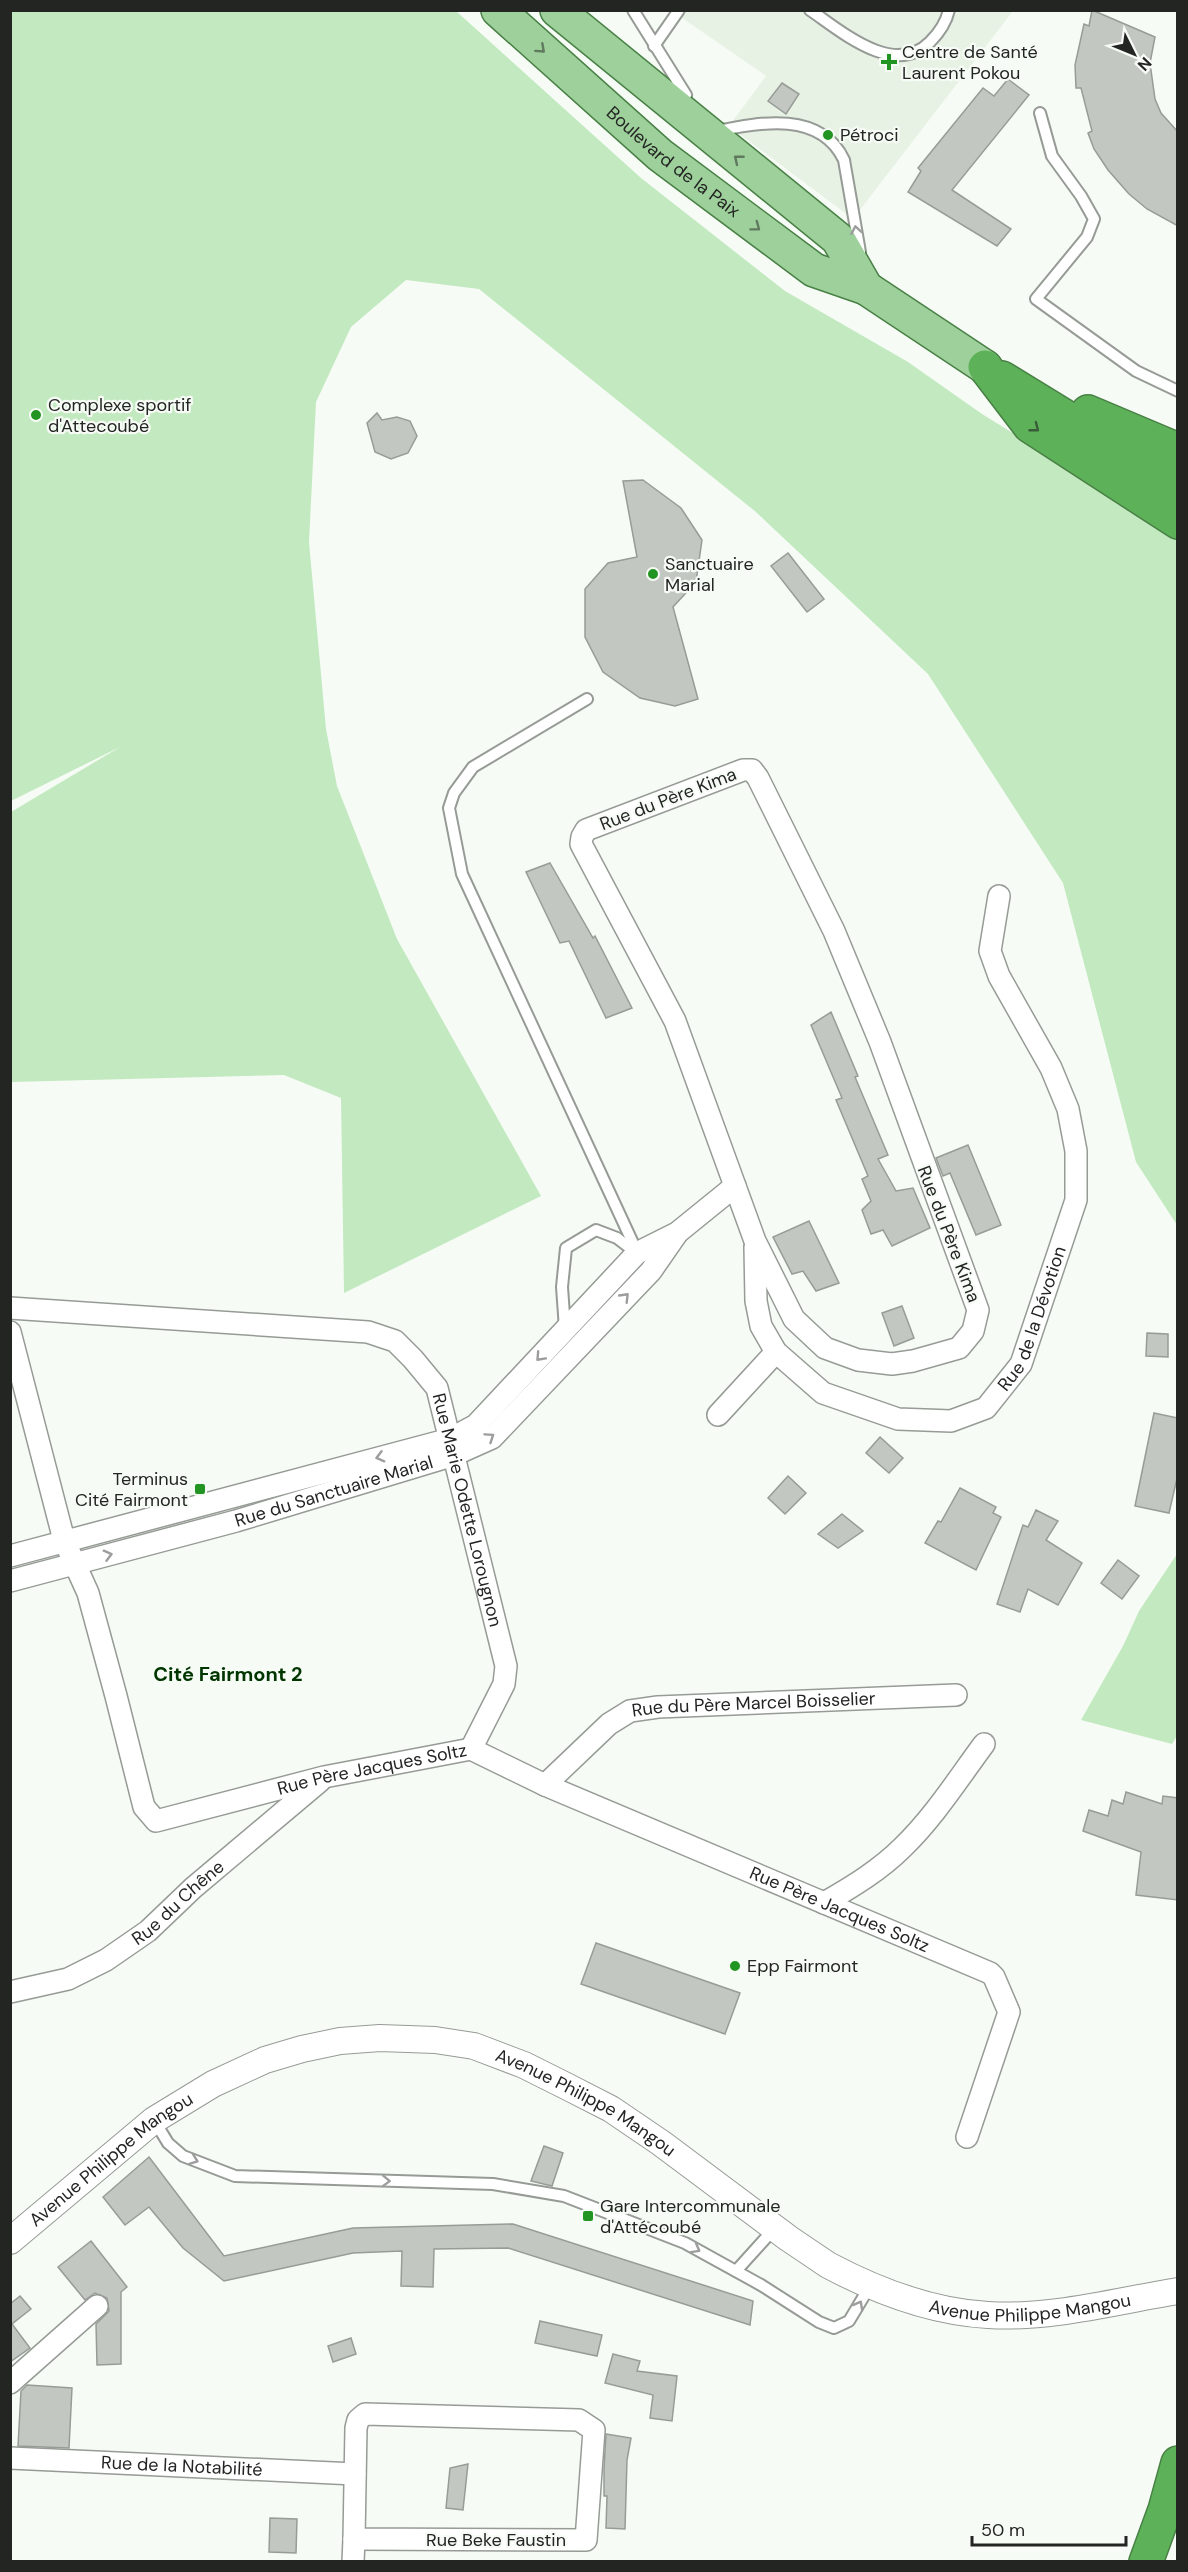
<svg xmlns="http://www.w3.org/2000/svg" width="1188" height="2572" viewBox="0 0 1188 2572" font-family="'DM Sans',sans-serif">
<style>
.built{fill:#e7f2e5}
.green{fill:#c3e9c0}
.building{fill:#c2c7c1;stroke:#979c97;stroke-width:1.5}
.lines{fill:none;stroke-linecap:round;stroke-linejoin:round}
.service-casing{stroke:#969b96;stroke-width:14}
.minor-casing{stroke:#969b96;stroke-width:24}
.tertiary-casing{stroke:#969b96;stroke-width:28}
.primary-casing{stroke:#498046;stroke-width:36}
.motorway-casing{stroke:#498046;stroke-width:36}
.service{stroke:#fff;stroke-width:10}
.minor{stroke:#fff;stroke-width:21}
.tertiary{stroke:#fff;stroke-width:26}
.primary{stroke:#9ed09b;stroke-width:33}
.motorway{stroke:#5db159;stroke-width:33}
.oneway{stroke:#607a5f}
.oneway2{stroke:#9c9d9c}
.oneway3{stroke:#3a5d39}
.poi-dot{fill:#229421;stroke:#f6fcf5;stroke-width:2}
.labels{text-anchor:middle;stroke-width:4.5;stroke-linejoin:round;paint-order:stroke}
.poi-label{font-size:18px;fill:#232523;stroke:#f6fcf5;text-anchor:start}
.street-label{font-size:18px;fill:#232523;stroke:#f6fcf5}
.neighbourhood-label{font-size:20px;font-weight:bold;fill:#003500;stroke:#f6fcf5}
</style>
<rect width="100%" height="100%" fill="#f6fcf5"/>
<polygon class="built" points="672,11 1013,11 853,219 729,126 766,76"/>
<g class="green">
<polygon points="11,11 456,11 641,178 785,291 908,362 982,414 1177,534 1177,1225 1136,1162 1063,883 928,674 756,512 479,289 406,280 351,327 316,402 309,542 326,729 337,786 397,939 541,1196 344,1293 341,1098 284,1075 11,1082 11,812 120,747 11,801"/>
<polygon points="1177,1554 1178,1734 1172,1744 1081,1720 1123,1646 1139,1611"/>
</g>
<g class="building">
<polygon points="1092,10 1155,37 1150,63 1155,99 1161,113 1178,132 1178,226 1147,209 1129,194 1108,170 1094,149 1088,133 1092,131 1081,88 1076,88 1075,65 1084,24 1089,26"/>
<polygon points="1008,79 1029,95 952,190 1011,229 997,246 908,192 921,171 918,168 983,88 994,96"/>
<polygon points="782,83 799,94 786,114 768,101"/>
<polygon points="377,413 382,420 397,417 410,421 417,436 408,453 391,459 375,452 367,423"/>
<polygon points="643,480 681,508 702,540 696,582 673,607 698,699 675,706 640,698 603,672 585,637 585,589 608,563 637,557 623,481"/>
<polygon points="788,553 824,599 807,612 771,566"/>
<polygon points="550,863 593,938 595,936 632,1008 606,1018 569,941 560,943 526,872"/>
<polygon points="831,1012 858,1076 855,1077 888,1155 878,1159 896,1191 913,1188 930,1228 892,1246 883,1230 871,1234 862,1210 871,1201 862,1179 868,1176 836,1100 842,1098 811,1025"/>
<polygon points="968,1145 1001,1225 976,1235 950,1173 943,1176 936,1158"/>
<polygon points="809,1221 839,1283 816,1291 803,1271 792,1274 773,1237"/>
<polygon points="902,1306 914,1338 894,1346 882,1313"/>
<polygon points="1147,1333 1168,1334 1168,1357 1146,1356"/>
<polygon points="1154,1413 1178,1418 1178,1474 1169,1513 1135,1506"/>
<polygon points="880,1437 903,1458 889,1473 866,1453"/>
<polygon points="788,1476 806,1493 785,1514 768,1498"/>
<polygon points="960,1488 996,1507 993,1513 1001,1517 976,1570 925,1543 938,1521 941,1522"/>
<polygon points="1036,1510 1058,1521 1046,1540 1082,1563 1058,1605 1028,1589 1020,1612 997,1604 1023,1525 1028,1527"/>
<polygon points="842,1514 863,1531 838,1548 818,1534"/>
<polygon points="1118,1560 1139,1576 1122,1599 1101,1583"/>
<polygon points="1126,1792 1162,1804 1163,1796 1178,1798 1178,1900 1136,1895 1141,1852 1083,1831 1089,1810 1108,1816 1112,1800 1123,1804"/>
<polygon points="596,1943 740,1993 725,2034 581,1984"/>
<polygon points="544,2146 563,2153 552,2186 531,2181"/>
<polygon points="149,2157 224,2256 353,2228 513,2224 753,2301 750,2325 508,2248 434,2249 433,2287 401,2286 402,2251 353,2253 224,2281 183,2248 149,2207 125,2225 103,2197"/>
<polygon points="91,2241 127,2287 121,2292 121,2364 97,2365 96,2324 109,2311 107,2298 95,2293 85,2300 58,2267"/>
<polygon points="20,2296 31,2309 12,2324 30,2348 10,2362 10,2304"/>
<polygon points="540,2321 602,2335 597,2356 535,2343"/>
<polygon points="351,2338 356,2354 333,2362 328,2346"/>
<polygon points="613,2354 640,2361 637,2371 677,2376 672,2421 650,2418 653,2395 605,2383"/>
<polygon points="27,2385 72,2388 69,2448 18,2446 21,2391"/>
<polygon points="606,2434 631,2438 627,2460 625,2529 606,2528 607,2496 604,2496 604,2468"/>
<polygon points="468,2464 463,2510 446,2508 450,2468"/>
<polygon points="270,2518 297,2519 296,2553 269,2552"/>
</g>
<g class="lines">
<defs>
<g id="service">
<polyline points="633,10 686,95 679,103"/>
<path d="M810 10C841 31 894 78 930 42 939 33 946 23 949 10"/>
<polyline points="654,46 679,10"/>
<polyline points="1040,113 1052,156 1081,196 1094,219 1087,237 1036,299 1136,371 1178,391"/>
<path d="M717 131C760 122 821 111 844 160L860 252"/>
<polyline points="587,699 473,767 454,793 449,808 462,874 638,1254"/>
<polyline points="565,1329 562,1287 566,1248 596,1230 617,1238 634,1251"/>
<polyline points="154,2120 168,2143 183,2156 235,2176 493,2184 564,2196 685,2243 761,2285 819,2322 834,2328 849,2321 870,2286"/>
<polyline points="736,2271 774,2229"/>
</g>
<g id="minor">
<polygon points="743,770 752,770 758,778 834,931 880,1042 978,1310 973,1331 959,1348 913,1361 892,1364 858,1360 825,1348 794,1319 755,1241 675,1021 581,844 582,837 586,830"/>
<path id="s1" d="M755 1247 756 1301 761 1326 776 1352 823 1393 898 1419 951 1421 986 1408 1021 1364 1076 1200V1151L1068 1109 1051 1068 999 976 990 951 999 896"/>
<path id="s2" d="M10 1308 368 1332 395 1341 413 1359 437 1388 506 1666 504 1684 471 1749"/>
<path id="s3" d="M10 1332 64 1540 88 1593 116 1696 144 1807 156 1821 324 1777 471 1749 545 1785 990 1973 994 1977 1009 2012 967 2137"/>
<polyline points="718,1415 776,1352"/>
<polyline points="10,1556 450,1439 476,1425 637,1253 677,1233 735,1186"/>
<path id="s4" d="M10 1581 236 1521 454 1455 492 1438 651 1271 676 1235"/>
<path id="s5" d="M545 1785 609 1724 630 1711 658 1707 956 1695"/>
<path d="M824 1903C852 1887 880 1870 903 1847 934 1817 958 1779 984 1744"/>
<path id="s6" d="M10 1992 68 1979 106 1960 148 1931 193 1888 320 1781"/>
<polyline points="10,2383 97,2306"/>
<polygon points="365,2414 579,2420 594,2430 586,2540 354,2539 356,2428 358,2420"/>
<path id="s7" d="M10 2458 355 2474"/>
<polyline points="353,2562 354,2539"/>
</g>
<g id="tertiary">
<path id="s8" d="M10 2241 154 2120 213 2084 265 2060 302 2049 340 2041 380 2038 435 2040 474 2046 524 2065 566 2086 611 2109 661 2143 788 2238 828 2265C877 2291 932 2312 988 2315 1051 2319 1116 2301 1178 2291"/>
</g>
<g id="primary">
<path id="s9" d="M498 10 660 155 814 270 866 288 985 367"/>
<polyline points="557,10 838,239 866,288"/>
</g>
<g id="motorway">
<polyline points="985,367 1030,426 1178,522"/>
<polyline points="1002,378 1178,486"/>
<polyline points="1088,412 1178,450"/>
<polyline points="1146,2562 1165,2510 1178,2463"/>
</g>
</defs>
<use href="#service" class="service-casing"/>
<use href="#minor" class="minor-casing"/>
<use href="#tertiary" class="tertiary-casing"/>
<use href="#primary" class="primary-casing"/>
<use href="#motorway" class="motorway-casing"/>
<use href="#service" class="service"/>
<use href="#minor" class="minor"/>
<use href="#tertiary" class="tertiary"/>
<use href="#primary" class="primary"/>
<use href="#motorway" class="motorway"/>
</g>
<defs><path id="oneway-chevron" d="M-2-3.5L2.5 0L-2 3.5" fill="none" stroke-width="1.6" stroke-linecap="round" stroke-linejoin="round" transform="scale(1.5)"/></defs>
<g class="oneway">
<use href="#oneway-chevron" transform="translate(541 49) rotate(42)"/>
<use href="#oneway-chevron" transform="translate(738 159) rotate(-141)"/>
<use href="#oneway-chevron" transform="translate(756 227) rotate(37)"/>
</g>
<g class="oneway2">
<use href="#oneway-chevron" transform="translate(856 230) rotate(-100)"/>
<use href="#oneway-chevron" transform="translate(625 1297) rotate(-46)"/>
<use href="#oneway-chevron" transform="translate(540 1357) rotate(133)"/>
<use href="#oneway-chevron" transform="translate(490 1437) rotate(-34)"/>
<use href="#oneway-chevron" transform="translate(380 1457) rotate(165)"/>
<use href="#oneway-chevron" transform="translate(108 1555) rotate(-15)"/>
<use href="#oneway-chevron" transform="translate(194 2160) rotate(20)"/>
<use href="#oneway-chevron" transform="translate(386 2181) rotate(2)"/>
<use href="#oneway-chevron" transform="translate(696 2249) rotate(29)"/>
<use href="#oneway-chevron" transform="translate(859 2305) rotate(-61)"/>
</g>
<use class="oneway3" href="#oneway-chevron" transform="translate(1035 428) rotate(38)"/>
<g class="poi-dot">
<path d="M886 53h6v6h6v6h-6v6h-6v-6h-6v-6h6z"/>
<circle cx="828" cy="135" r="6"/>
<circle cx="36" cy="415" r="6"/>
<circle cx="653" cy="574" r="6"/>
<rect x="194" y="1483" width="12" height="12" rx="3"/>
<circle cx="735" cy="1966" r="6"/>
<rect x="582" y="2210" width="12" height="12" rx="3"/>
</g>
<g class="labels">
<g class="poi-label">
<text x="902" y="58">Centre de Santé<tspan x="902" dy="21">Laurent Pokou</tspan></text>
<text x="840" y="141">Pétroci</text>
<text x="48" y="411">Complexe sportif<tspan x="48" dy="21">d'Attecoubé</tspan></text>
<text x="665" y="570">Sanctuaire<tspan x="665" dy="21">Marial</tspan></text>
<text x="188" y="1485" text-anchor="end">Terminus<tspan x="188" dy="21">Cité Fairmont</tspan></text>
<text x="747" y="1972">Epp Fairmont</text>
<text x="600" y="2212">Gare Intercommunale<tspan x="600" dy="21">d'Attécoubé</tspan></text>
</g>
<g class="street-label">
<text dy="6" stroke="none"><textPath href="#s9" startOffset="232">Boulevard de la Paix</textPath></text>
<text transform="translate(668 799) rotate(-21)" y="6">Rue du Père Kima</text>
<text transform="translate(949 1234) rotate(69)" y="6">Rue du Père Kima</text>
<text dy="6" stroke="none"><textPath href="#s1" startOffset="444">Rue de la Dévotion</textPath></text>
<text dy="6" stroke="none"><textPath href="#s4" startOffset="336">Rue du Sanctuaire Marial</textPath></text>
<text dy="6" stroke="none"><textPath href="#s2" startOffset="576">Rue Marie Odette Lorougnon</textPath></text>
<text dy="6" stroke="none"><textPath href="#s5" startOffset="237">Rue du Père Marcel Boisselier</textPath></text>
<text dy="6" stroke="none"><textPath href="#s3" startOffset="735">Rue Père Jacques Soltz</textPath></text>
<text dy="6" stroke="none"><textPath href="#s6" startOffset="194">Rue du Chêne</textPath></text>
<text dy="6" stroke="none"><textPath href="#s3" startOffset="1238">Rue Père Jacques Soltz</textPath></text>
<text dy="6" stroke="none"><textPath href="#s8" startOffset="652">Avenue Philippe Mangou</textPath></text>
<text dy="6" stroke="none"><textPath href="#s8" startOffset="130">Avenue Philippe Mangou</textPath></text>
<text dy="6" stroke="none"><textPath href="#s8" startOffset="1156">Avenue Philippe Mangou</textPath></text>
<text dy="6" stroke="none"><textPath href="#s7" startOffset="172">Rue de la Notabilité</textPath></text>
<text x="496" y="2546">Rue Beke Faustin</text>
</g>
<g class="neighbourhood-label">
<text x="228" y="1681">Cité Fairmont 2</text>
</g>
</g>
<rect width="1188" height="2572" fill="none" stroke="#232523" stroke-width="24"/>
<g transform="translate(1134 54) rotate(133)" stroke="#f6fcf5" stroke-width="4.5" paint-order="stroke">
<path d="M0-4.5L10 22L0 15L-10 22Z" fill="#232523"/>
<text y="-9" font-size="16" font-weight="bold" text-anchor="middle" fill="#232523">N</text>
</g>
<path d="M972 2536v9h154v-9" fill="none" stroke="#232523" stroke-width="3"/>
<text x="981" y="2536" font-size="18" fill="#232523" stroke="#f6fcf5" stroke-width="4.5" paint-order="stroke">50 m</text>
</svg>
